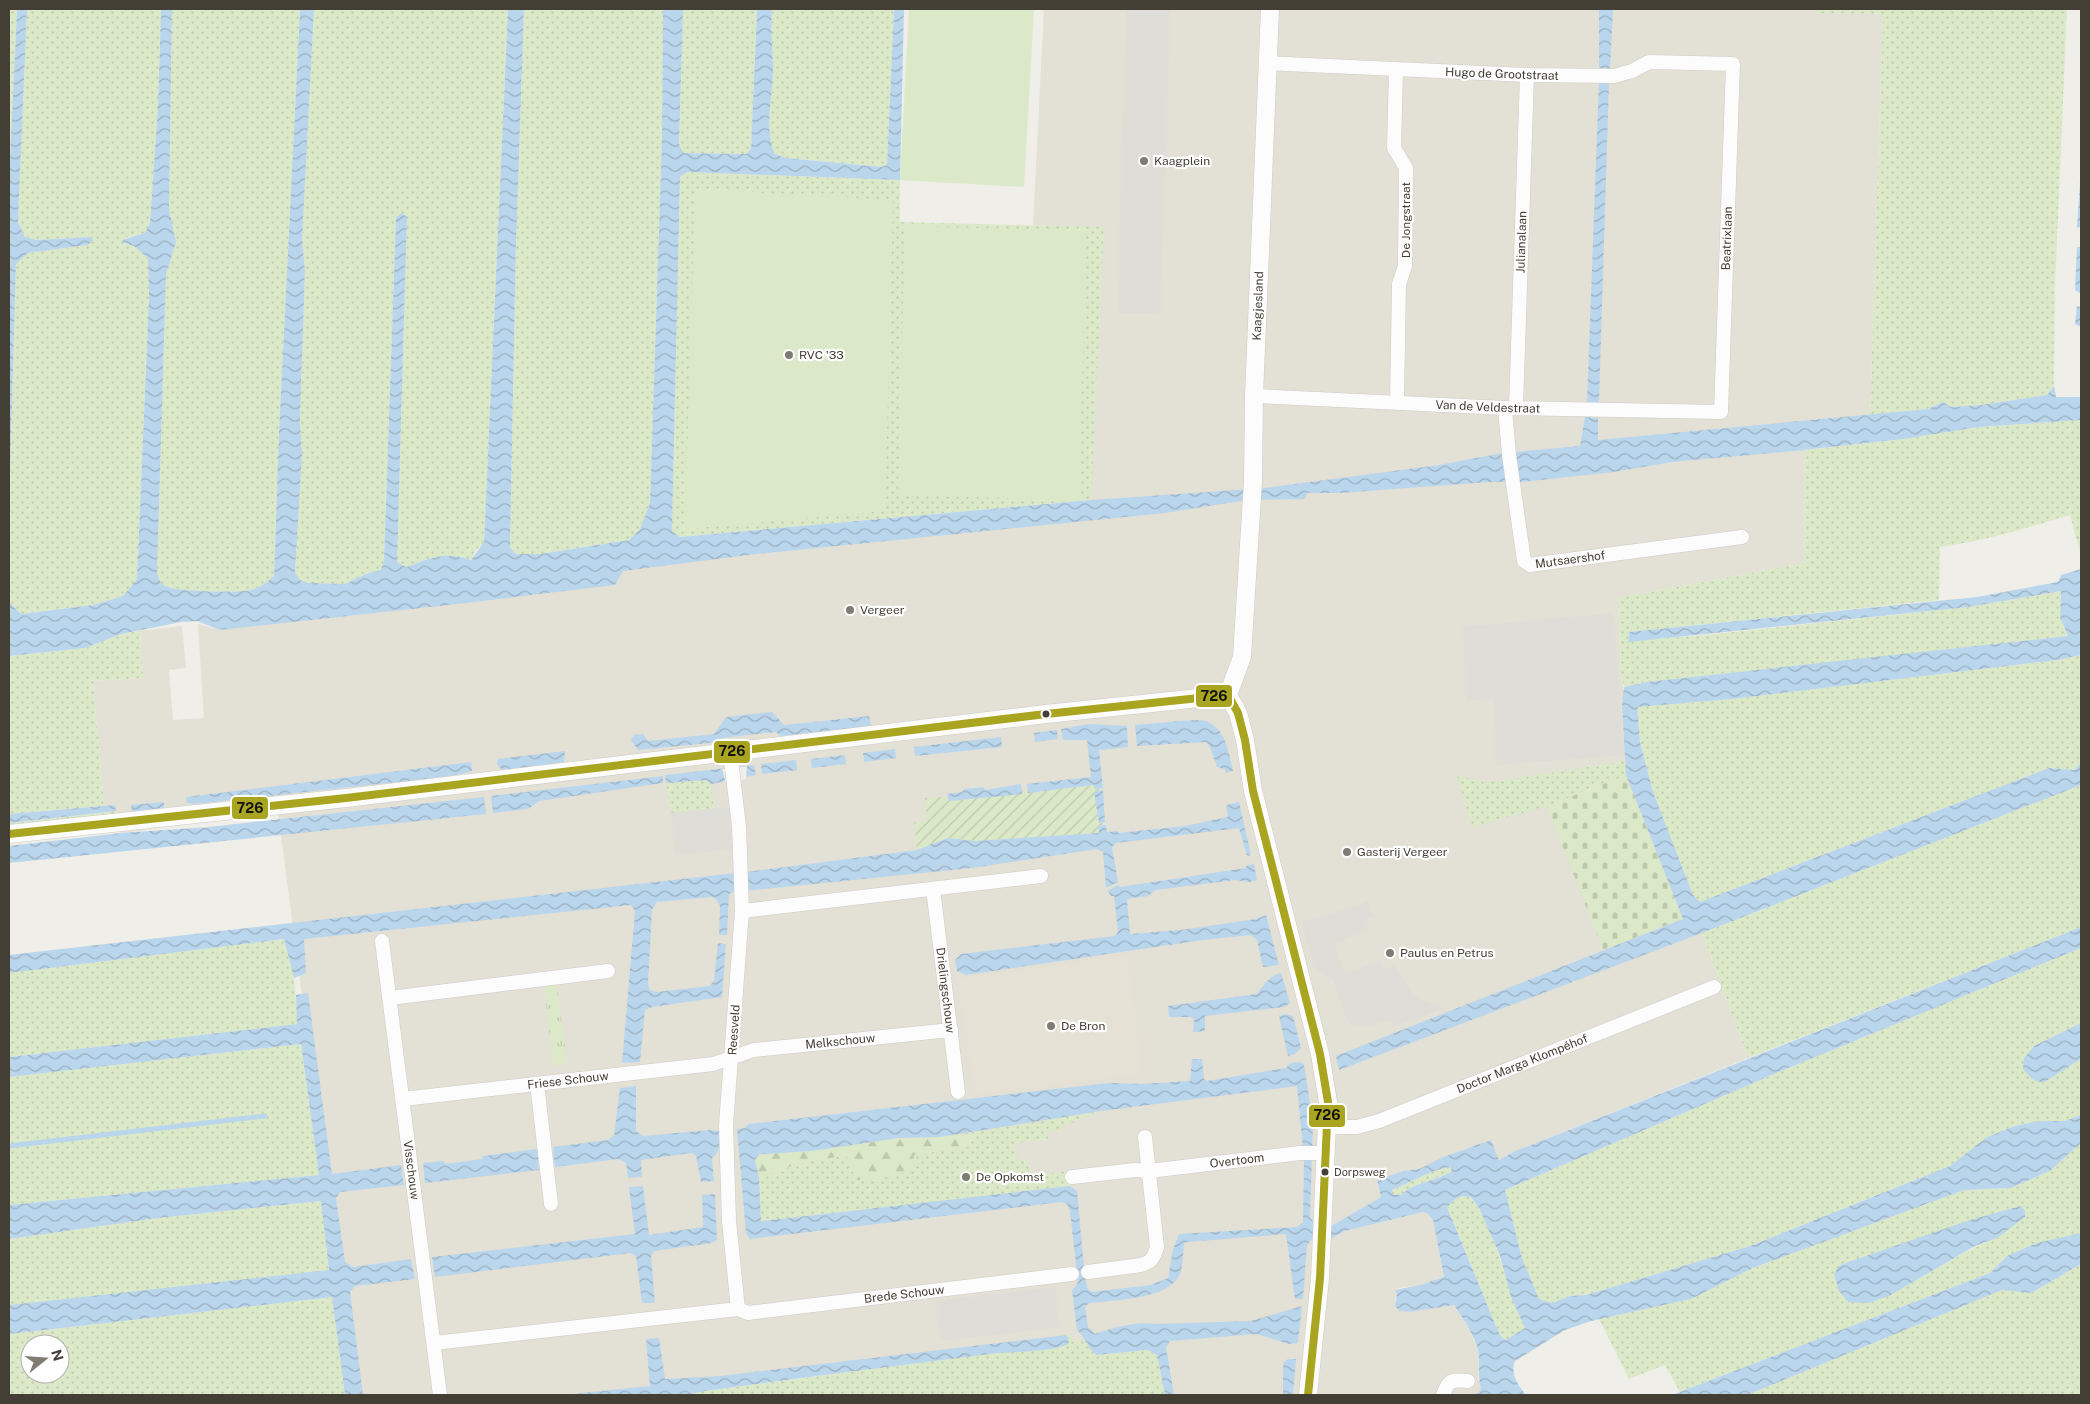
<svg xmlns="http://www.w3.org/2000/svg" width="2090" height="1404" viewBox="0 0 2090 1404" font-family="'Public Sans',sans-serif">
<style>
.residential{fill:#e3e0d5}
.education{fill:#e5e1d4}
.grass{fill:url(#grass-dots);fill-rule:evenodd}
.forest{fill:url(#forest-firs)}
.cemetery{fill:url(#cemetery-stones)}
.park{fill:url(#park-tufts)}
.garden{fill:url(#garden-furrows)}
.pitch{fill:#dbe9c9}
.parking{fill:#deddd8}
.water{fill:url(#water-waves);fill-rule:evenodd}
.pier{fill:#efeee8}
.lines{fill:none;stroke-linecap:round;stroke-linejoin:round}
.stream{stroke:#bad6ec;stroke-width:5}
.minor-casing{stroke:#cdcbc6;stroke-width:15}
.tertiary-casing{stroke:#cdcbc6;stroke-width:19}
.minor{stroke:#fdfcfc;stroke-width:14}
.tertiary{stroke:#fdfcfc;stroke-width:18}
.bus-1-casing{stroke:#fff;stroke-width:11}
.bus-1{stroke:#aaa520;stroke-width:8}
.poi-dot{fill:#807c74;stroke:#fff;stroke-width:2}
.bus-dot{fill:#443f35;stroke:#fff;stroke-width:2}
.labels{text-anchor:middle;stroke-width:4.5;stroke-linejoin:round;paint-order:stroke}
.bus-label{font-size:11px;fill:#443f35;stroke:#fff;text-anchor:start}
.street-label{font-size:12px;fill:#443f35;stroke:#fff}
.poi-label{font-size:12px;fill:#443f35;stroke:#fff;text-anchor:start}
.line-badge{stroke:#fff;stroke-width:2}
.pale-badge-label{font-size:14px;text-anchor:middle;font-weight:bold;fill:#111}
</style>
<defs>
<pattern id="grass-dots" width="8" height="8" patternUnits="userSpaceOnUse" patternTransform="scale(1.25)"><rect width="8" height="8" fill="#dbe9c9"/><path d="M2 2h.1M6 6h.1" fill="none" stroke="#bdc9ad" stroke-width="1.8" stroke-linecap="round"/></pattern>
<pattern id="forest-firs" width="22" height="20" patternUnits="userSpaceOnUse" patternTransform="scale(1.25)"><rect width="22" height="20" fill="#dbe9c9"/><path d="M5 1l3.5 6h-7zM16 11l3.5 6h-7z" fill="#bdc9ad"/></pattern>
<pattern id="cemetery-stones" width="16" height="16" patternUnits="userSpaceOnUse" patternTransform="scale(1.25)"><rect width="16" height="16" fill="#dbe9c9"/><path d="M2 7V4a2 2 0 0 1 4 0v3zM10 15v-3a2 2 0 0 1 4 0v3z" fill="#bdc9ad"/></pattern>
<pattern id="park-tufts" width="24" height="20" patternUnits="userSpaceOnUse" patternTransform="scale(1.25)"><rect width="24" height="20" fill="#dbe9c9"/><path d="M3 7l-1-3M5 7V3M7 7l1-3M15 17l-1-3M17 17v-4M19 17l1-3" fill="none" stroke="#bdc9ad"/></pattern>
<pattern id="garden-furrows" width="10" height="10" patternUnits="userSpaceOnUse" patternTransform="scale(1.25)"><rect width="10" height="10" fill="#dbe9c9"/><path d="M-1 1l2-2M0 10L10 0M9 11l2-2" fill="none" stroke="#bdc9ad"/></pattern>
<pattern id="water-waves" width="16" height="10" patternUnits="userSpaceOnUse" patternTransform="scale(1.25)"><rect width="16" height="10" fill="#bad6ec"/><path d="M0 5q4-4 8 0t8 0" fill="none" stroke="#99afc0"/></pattern>
</defs>
<rect width="100%" height="100%" fill="#efeee8"/>
<polygon class="residential" points="1044,9 1816,9 1816,13 1883,13 1870,415 1798,421 1805,450 1804,563 1618,598 1621,674 1626,706 1640,757 1693,895 1702,933 1748,1058 1513,1152 1498,1160 1491,1140 1443,1157 1419,1169 1403,1171 1377,1180 1381,1197 1333,1225 1332,1237 1345,1231 1423,1212 1428,1214 1433,1220 1444,1277 1420,1285 1399,1288 1395,1290 1397,1294 1395,1301 1410,1312 1454,1305 1470,1331 1478,1351 1478,1376 1481,1389 1475,1395 1169,1395 1158,1335 613,1395 354,1395 278,812 121,833 114,808 104,806 93,681 143,678 140,631 182,626 186,668 169,670 173,720 204,718 198,624 220,630 415,590 1089,510 1104,228 1033,225"/>
<polygon class="education" points="1128,955 1142,1074 976,1095 957,979"/>
<g class="grass">
<polygon points="9,9 17,9 9,180"/>
<polygon points="27,9 161,9 158,106 150,223 146,233 125,238 124,244 134,246 148,257 149,297 137,579 123,596 93,605 21,614 9,602 9,510 16,264 28,253 87,245 91,237 36,240 25,237 18,222"/>
<path d="M172 9H300L279 432 274 576C267 582 260 588 251 590 238 593 176 592 165 586 160 583 159 578 157 573L166 275 176 242 169 209Z"/>
<path d="M314 9H508L484 542 476 550 471 560C445 551 431 558 406 567L397 562 407 217 402 213 396 217 384 560 381 570 366 574 345 584 309 583 300 580 295 572 302 454 300 420 305 270 302 241Z"/>
<polygon points="524,9 663,9 662,137 650,503 640,529 629,540 540,554 516,554 510,547 516,244"/>
<polygon points="683,9 757,9 751,149 746,154 682,153 679,144"/>
<path d="M772 9H894L887 164 882 167 786 158 775 154C763 129 774 94 773 66 772 47 771 28 772 9Z"/>
<polygon points="1816,9 2067,9 2055,285 2054,386 2047,395 1981,405 1951,407 1943,402 1928,409 1870,415 1883,14 1816,13"/>
<polygon points="687,172 900,180 900,222 1104,227 1091,500 680,537 672,531 680,177"/>
<path d="M2081 420V556L2070 515C2027 528 1985 541 1940 547L1939 600 1629 632 1628 641 1706 635 1968 607 2061 591 2060 617 2068 637 1646 682 1624 687 1621 674 1618 598 1804 563 1805 450 1903 439 1979 427Z"/>
<polygon points="140,631 143,678 93,681 104,806 9,814 9,656 85,648 121,634"/>
<polygon points="2081,655 2081,763 2074,770 2049,768 1700,902 1693,895 1653,792 1640,742 1636,707 1732,699 2058,660"/>
<polygon points="1626,761 1626,775 1547,806 1472,827 1457,775 1486,783"/>
<polygon points="706,780 711,784 714,809 671,813 666,783"/>
<polygon points="2081,785 2081,927 1748,1058 1702,933"/>
<polygon points="116,811 117,816 9,828 9,823"/>
<polygon points="284,939 294,978 298,1024 9,1057 9,973"/>
<polygon points="2081,948 2081,1023 2034,1046 2043,1083 2081,1059 2081,1115 2065,1121 2039,1121 2015,1126 1987,1137 1950,1166 1750,1246 1586,1295 1570,1296 1552,1303 1539,1299 1522,1258 1505,1190 1786,1069"/>
<polygon points="301,1044 319,1175 9,1205 9,1077"/>
<polygon points="1101,1111 1061,1127 1062,1130 1047,1131 1048,1139 1015,1143 1017,1160 1027,1159 1030,1176 1067,1171 1070,1186 761,1221 759,1178 797,1164 847,1155 914,1155 971,1146 968,1133"/>
<path d="M2081 1143V1233L2007 1256 1990 1273 1680 1392 1665 1365 1629 1379 1599 1319 1691 1299 1753 1268 1964 1190 2011 1188 2050 1171ZM2010 1209 1997 1238C1952 1255 1914 1287 1868 1303L1840 1265Z"/>
<path d="M1450 1167 1452 1171C1437 1180 1413 1183 1401 1195L1392 1194V1190C1411 1182 1430 1170 1450 1167Z"/>
<path d="M1463 1196 1471 1197C1498 1234 1505 1286 1525 1328L1506 1340 1502 1338 1498 1331 1447 1206 1457 1198Z"/>
<polygon points="322,1201 329,1271 9,1305 9,1239 158,1218"/>
<polygon points="2081,1264 2081,1395 1747,1395 2002,1290 2031,1293"/>
<path d="M332 1297 345 1395H9V1334ZM30 1344H60V1374H30Z"/>
<polygon points="1066,1335 1071,1335 1072,1342 1083,1340 1096,1355 1148,1350 1157,1355 1165,1395 686,1395 705,1391 1001,1352 1057,1348 1068,1338"/>
</g>
<polygon class="forest" points="968,1133 971,1146 914,1155 913,1170 881,1180 856,1180 846,1155 797,1164 759,1178 755,1160 760,1154 812,1151 898,1138 940,1137"/>
<polygon class="cemetery" points="1626,775 1683,919 1603,950 1547,806"/>
<polygon class="park" points="557,985 567,1064 553,1066 544,986"/>
<polygon class="garden" points="1094,785 1095,789 1099,788 1099,791 1095,792 1099,823 1102,823 1102,825 1098,826 1099,833 975,841 948,838 917,850 914,823 927,821 925,798 948,797 949,801 1021,794 1021,791 1027,790 1028,793"/>
<g class="pitch">
<polygon points="909,9 1034,9 1024,187 900,180"/>
<polygon points="695,189 893,200 885,511 685,529"/>
<polygon points="905,226 1086,231 1079,500 898,495"/>
</g>
<g class="parking">
<polygon points="1126,9 1170,9 1161,314 1117,313"/>
<polygon points="1613,613 1624,755 1496,765 1493,699 1466,700 1463,627"/>
<polygon points="729,807 733,849 676,855 671,813"/>
<polygon points="1368,901 1373,916 1365,921 1369,931 1334,943 1344,973 1380,962 1384,970 1395,965 1414,997 1444,1008 1395,1026 1389,1020 1369,1026 1360,1026 1352,1024 1346,1018 1333,979 1314,967 1302,922 1359,905"/>
<polygon points="1055,1287 1060,1327 940,1341 936,1301"/>
</g>
<g class="water">
<polygon points="17,9 27,9 18,222 25,237 36,240 92,237 93,241 87,245 28,253 16,264 9,510 9,180"/>
<path d="M161 9H172L169 209 176 242 166 275 157 573C159 578 160 583 165 586 176 592 238 593 251 590 260 588 267 582 274 576L279 432 300 9H314L302 241 305 270 300 420 302 454 295 572 300 580 309 583 345 584 366 574 381 570 384 560 396 217 402 213 407 217 397 562 406 567C431 558 445 551 471 560L484 542 508 9H524L516 244 510 547 516 554H540L629 540 640 529 650 503 662 137 663 9H683L679 144 683 153 746 154 751 149 757 9H772C771 28 772 47 773 66 774 94 763 129 775 154L786 158 882 167 887 164 894 9H904L900 180 687 172 680 177 672 531 680 537 1091 500 1265 488 1439 465 1503 453 1580 446 1585 417 1598 418V440L1928 409 1943 402 1951 407 1981 405 2047 395 2054 386 2056 397H2081V420L1979 427 1903 439 1794 451 1672 462 1614 472 1522 482H1489L1341 493H1307L1305 499 1246 500 1165 513 756 554 623 571 615 585 457 604 220 630 197 621 181 622 121 634 85 648 9 656V602L21 614 93 605 123 596 137 579 149 297 148 258 134 246 124 243 122 240 145 233 150 223 158 106Z"/>
<polygon points="1599,9 1613,9 1610,68 1599,68"/>
<polygon points="1599,81 1609,82 1599,403 1587,402"/>
<polygon points="2081,180 2081,227 2077,228 2080,181"/>
<polygon points="2077,247 2081,247 2080,293 2075,290"/>
<polygon points="2077,306 2080,307 2081,327 2075,324"/>
<polygon points="2081,569 2081,655 2058,660 1732,699 1637,707 1640,742 1653,792 1693,895 1700,902 2049,768 2074,770 2081,763 2081,785 1702,933 1339,1070 1336,1056 1683,919 1626,775 1622,703 1624,687 1646,682 2068,636 2060,617 2061,591 1968,607 1628,642 1629,632 1977,597 2058,582 2061,575"/>
<polygon points="772,712 784,725 869,716 871,726 781,736 776,732 722,738 719,742 638,750 631,740 634,735 643,734 648,741 714,734 726,717"/>
<path d="M1180 721C1188 721 1201 719 1208 722 1226 730 1229 754 1233 771L1225 773V769L1217 767 1210 747 1206 742 1137 746 1135 725Z"/>
<polygon points="1089,724 1127,726 1128,747 1099,750 1103,788 1095,789 1093,785 1028,793 1027,784 1091,777 1087,740 1063,740 1061,729"/>
<polygon points="1057,730 1058,739 1035,742 1034,733"/>
<polygon points="1001,737 1002,747 915,756 914,747"/>
<polygon points="895,749 896,758 864,762 863,753"/>
<polygon points="565,751 564,762 502,770 497,764 498,759"/>
<polygon points="845,755 846,764 812,768 811,759"/>
<polygon points="796,760 797,770 762,774 761,764"/>
<polygon points="471,762 472,771 453,776 194,804 187,803 186,797"/>
<polygon points="754,765 756,775 711,784 706,780 666,783 665,775"/>
<polygon points="663,776 663,783 539,801 528,809 493,813 491,796"/>
<polygon points="1021,784 1022,794 949,801 947,794 962,792 964,789 983,787 985,790"/>
<polygon points="1103,790 1105,822 1099,823 1094,792"/>
<polygon points="484,797 486,814 9,863 9,846 121,833 209,827"/>
<polygon points="164,802 164,807 161,809 132,812 131,805"/>
<polygon points="1239,802 1251,855 1247,856 1239,828 1116,843 1112,847 1118,882 1106,888 1103,852 1097,849 972,868 734,892 729,894 727,935 719,935 720,906 716,899 712,897 657,902 652,910 648,984 650,990 657,992 709,986 714,981 718,943 726,944 722,997 652,1007 645,1010 640,1062 622,1063 635,911 631,905 304,939 306,973 294,978 284,939 9,973 9,955 762,870 917,850 948,838 975,841 1099,833 1098,826 1106,825 1107,832 1118,831 1118,833 1185,826 1228,817 1226,805"/>
<polygon points="115,805 116,811 9,823 9,814"/>
<polygon points="1254,864 1257,880 1250,882 1235,880 1156,890 1148,896 1127,899 1130,934 1181,930 1256,919 1266,915 1279,965 1263,967 1257,940 1251,935 1203,940 966,975 957,971 955,960 961,954 1115,936 1118,932 1114,896 1111,896 1108,891 1118,885 1120,887 1246,868 1246,866"/>
<path d="M2081 927V948L1786 1069 1505 1190 1522 1258 1539 1299 1552 1303 1570 1296 1586 1295 1750 1246 1950 1166 1987 1137 2015 1126 2039 1121H2065L2081 1115V1143L2050 1171 2011 1188 1964 1190 1753 1268 1691 1299 1591 1321 1565 1330 1515 1361C1510 1374 1518 1385 1526 1395H1475L1481 1389C1477 1375 1480 1362 1478 1350 1474 1334 1463 1319 1454 1305L1410 1312 1400 1311 1395 1306 1397 1294 1395 1290 1420 1285 1444 1277 1433 1220 1428 1214 1423 1212 1345 1231 1332 1238 1314 1237 1307 1245 1303 1299H1295L1286 1234 1188 1242 1184 1243C1183 1253 1183 1266 1180 1274 1169 1300 1114 1300 1090 1303L1085 1306 1088 1327 1095 1334C1115 1327 1136 1321 1157 1324L1251 1321 1302 1306 1298 1343 1289 1344 1257 1334 1170 1341 1166 1347 1174 1395H1165L1157 1355 1148 1350 1096 1355C1087 1347 1083 1334 1077 1330L1072 1290 1075 1287 1078 1282 1070 1211 1067 1204 1062 1202 750 1239 746 1233 737 1129 745 1128 748 1124 1109 1083 1142 1084 1190 1081 1192 1059H1202L1204 1079 1207 1081 1286 1068C1292 1061 1296 1061 1304 1064L1313 1123 1310 1217 1315 1225H1333L1381 1197 1377 1180 1403 1171 1419 1169 1443 1157 1491 1140 1499 1160 1513 1152ZM1297 1086 1304 1159 1303 1222 1297 1227 1179 1234 1173 1249 1168 1278 1151 1285 1092 1292 1088 1289 1085 1278 1077 1191 1070 1186 761 1221 759 1178 755 1160 760 1154 812 1151 898 1138 940 1137 1101 1111ZM1450 1167 1452 1171C1437 1181 1414 1182 1401 1195L1392 1194V1190C1411 1182 1430 1170 1450 1167ZM1463 1196 1471 1197 1479 1208 1500 1256 1511 1297 1525 1328 1506 1340 1502 1338 1498 1331 1447 1207 1457 1198Z"/>
<path d="M1281 973 1290 1003 1284 1007 1205 1016V1031L1193 1032 1194 1019 1191 1017H1169L1168 1006 1257 994C1264 985 1269 976 1281 973Z"/>
<polygon points="308,993 332,1174 401,1165 404,1185 340,1192 336,1198 345,1262 353,1267 411,1259 415,1279 355,1286 350,1292 363,1395 345,1395 332,1297 9,1334 9,1305 329,1270 321,1201 158,1218 9,1239 9,1205 319,1175 301,1044 9,1077 9,1057 297,1024 296,995"/>
<polygon points="1286,1014 1293,1016 1301,1048 1295,1054 1288,1056 1279,1016"/>
<polygon points="2081,1023 2081,1059 2043,1083 2032,1079 2023,1069 2024,1058 2034,1046"/>
<path d="M636 1086V1131L643 1136 710 1130 719 1131C721 1142 722 1150 712 1158L714 1181 701 1182 696 1156 692 1153 641 1160 642 1177 628 1178 626 1163 618 1159 555 1167 553 1147 608 1140 614 1135 620 1088Z"/>
<polygon points="537,1149 539,1170 425,1183 423,1163 444,1161 445,1164 482,1159 483,1156"/>
<polygon points="643,1186 649,1235 703,1227 702,1195 715,1194 717,1240 712,1243 654,1251 651,1256 655,1303 642,1303 636,1256 631,1253 435,1277 432,1257 635,1234 629,1187"/>
<polygon points="2021,1206 2025,1211 2025,1217 1997,1238 1975,1246 1889,1296 1868,1303 1848,1302 1839,1291 1834,1274 1840,1265 1970,1220"/>
<polygon points="2081,1233 2081,1264 2031,1293 2002,1290 1747,1395 1672,1395 1990,1273 2007,1256 2037,1243"/>
<path d="M1066 1335 1069 1341 1068 1344C1051 1353 1010 1351 989 1354 895 1366 800 1378 705 1391L686 1395H563L650 1386 646 1339 659 1338 665 1379 720 1376Z"/>
<polygon points="1288,1359 1296,1359 1293,1395 1283,1395 1283,1363"/>
</g>
<polygon class="pier" points="747,766 746,779 726,783 722,769"/>
<g class="lines">
<polyline class="stream" points="9,1146 265,1116"/>
<defs>
<g id="minor">
<polyline points="1396,70 1394,148 1406,168 1405,266 1399,284 1397,402"/>
<path id="s1" d="M1254 396 1505 408 1721 412 1733 64 1649 62 1632 71 1614 76 1527 75 1267 63"/>
<path id="s2" d="M1505 408 1509 455 1524 561 1530 565 1742 537"/>
<path id="s3" d="M1516 408 1527 75"/>
<polyline points="730,752 739,826 742,911 726,1125 729,1221 738,1309"/>
<path id="s4" d="M933 889 958 1092"/>
<polyline points="742,911 1041,876"/>
<path id="s5" d="M382 941 440 1395"/>
<polyline points="390,998 608,971"/>
<polyline points="537,1084 551,1204"/>
<path id="s6" d="M403 1099 713 1064 754 1050 951 1030"/>
<path id="s7" d="M1328 1127H1357L1379 1121 1714 987"/>
<path id="s8" d="M1072 1177 1135 1170 1149 1171 1300 1153H1327"/>
<path d="M1088 1272 1141 1265C1152 1262 1154 1257 1157 1247L1145 1137"/>
<path id="s9" d="M434 1343 738 1309 748 1313 1072 1274"/>
<path d="M1443 1395C1449 1379 1451 1380 1468 1381"/>
</g>
<g id="tertiary">
<polyline points="1270,9 1254,396 1253,481 1242,657 1228,695 1238,713 1245,740 1253,791 1320,1054 1328,1102 1320,1278 1308,1395"/>
<polyline points="9,834 346,798 1046,714 1228,695"/>
</g>
</defs>
<use href="#minor" class="minor-casing"/>
<use href="#tertiary" class="tertiary-casing"/>
<use href="#minor" class="minor"/>
<use href="#tertiary" class="tertiary"/>
<defs>
<polyline id="bus-1" points="9,834 346,798 1046,714 1228,695 1238,713 1245,740 1253,791 1320,1054 1328,1102 1320,1278 1308,1395"/>
</defs>
<use href="#bus-1" class="bus-1-casing"/>
<use href="#bus-1" class="bus-1"/>
</g>
<g class="poi-dot">
<circle cx="1144" cy="161" r="5"/>
<circle cx="789" cy="355" r="5"/>
<circle cx="850" cy="610" r="5"/>
<circle cx="1347" cy="852" r="5"/>
<circle cx="1390" cy="953" r="5"/>
<circle cx="1051" cy="1026" r="5"/>
<circle cx="966" cy="1177" r="5"/>
</g>
<g class="bus-dot">
<circle cx="1046" cy="714" r="4.5"/>
<circle cx="1325" cy="1172" r="4.5"/>
</g>
<g class="labels">
<g class="bus-label">
<text x="1334" y="1176">Dorpsweg</text>
</g>
<g class="street-label">
<text transform="translate(1502 74) rotate(2)" y="4">Hugo de Grootstraat</text>
<text transform="translate(1406 220) rotate(-90)" y="4">De Jongstraat</text>
<text dy="4" stroke="none"><textPath href="#s1" startOffset="641">Beatrixlaan</textPath></text>
<text dy="4" stroke="none"><textPath href="#s3" startOffset="166">Julianalaan</textPath></text>
<text transform="translate(1258 306) rotate(-88)" y="4">Kaagjesland</text>
<text dy="4" stroke="none"><textPath href="#s1" startOffset="234">Van de Veldestraat</textPath></text>
<text dy="4" stroke="none"><textPath href="#s2" startOffset="202">Mutsaershof</textPath></text>
<text dy="4" stroke="none"><textPath href="#s4" startOffset="102">Drielingschouw</textPath></text>
<text transform="translate(734 1030) rotate(-86)" y="4">Reesveld</text>
<text dy="4" stroke="none"><textPath href="#s6" startOffset="442">Melkschouw</textPath></text>
<text dy="4" stroke="none"><textPath href="#s7" startOffset="206">Doctor Marga Klompéhof</textPath></text>
<text dy="4" stroke="none"><textPath href="#s6" startOffset="166">Friese Schouw</textPath></text>
<text dy="4" stroke="none"><textPath href="#s8" startOffset="166">Overtoom</textPath></text>
<text dy="4" stroke="none"><textPath href="#s5" startOffset="231">Visschouw</textPath></text>
<text dy="4" stroke="none"><textPath href="#s9" startOffset="474">Brede Schouw</textPath></text>
</g>
<g class="poi-label">
<text x="1154" y="165">Kaagplein</text>
<text x="799" y="359">RVC '33</text>
<text x="860" y="614">Vergeer</text>
<text x="1357" y="856">Gasterij Vergeer</text>
<text x="1400" y="957">Paulus en Petrus</text>
<text x="1061" y="1030">De Bron</text>
<text x="976" y="1181">De Opkomst</text>
</g>
</g>
<g class="line-badge">
<rect x="1195" y="684" width="38" height="24" rx="5" fill="#aaa520"/>
<rect x="713" y="740" width="38" height="24" rx="5" fill="#aaa520"/>
<rect x="231" y="796" width="38" height="24" rx="5" fill="#aaa520"/>
<rect x="1308" y="1104" width="38" height="24" rx="5" fill="#aaa520"/>
</g>
<g class="pale-badge-label">
<text x="1214" y="701">726</text>
<text x="732" y="756">726</text>
<text x="250" y="813">726</text>
<text x="1327" y="1120">726</text>
</g>
<rect width="2090" height="1404" fill="none" stroke="#443f35" stroke-width="20"/>
<g transform="translate(45 1359) rotate(73)"><circle r="24" fill="#ffffff" stroke="#b4b2ae"/>
<path d="M0-4L9 19L0 12L-9 19Z" fill="#807c74"/>
<text y="-8" font-size="14" font-weight="bold" text-anchor="middle" fill="#443f35">N</text>
</g>
</svg>
